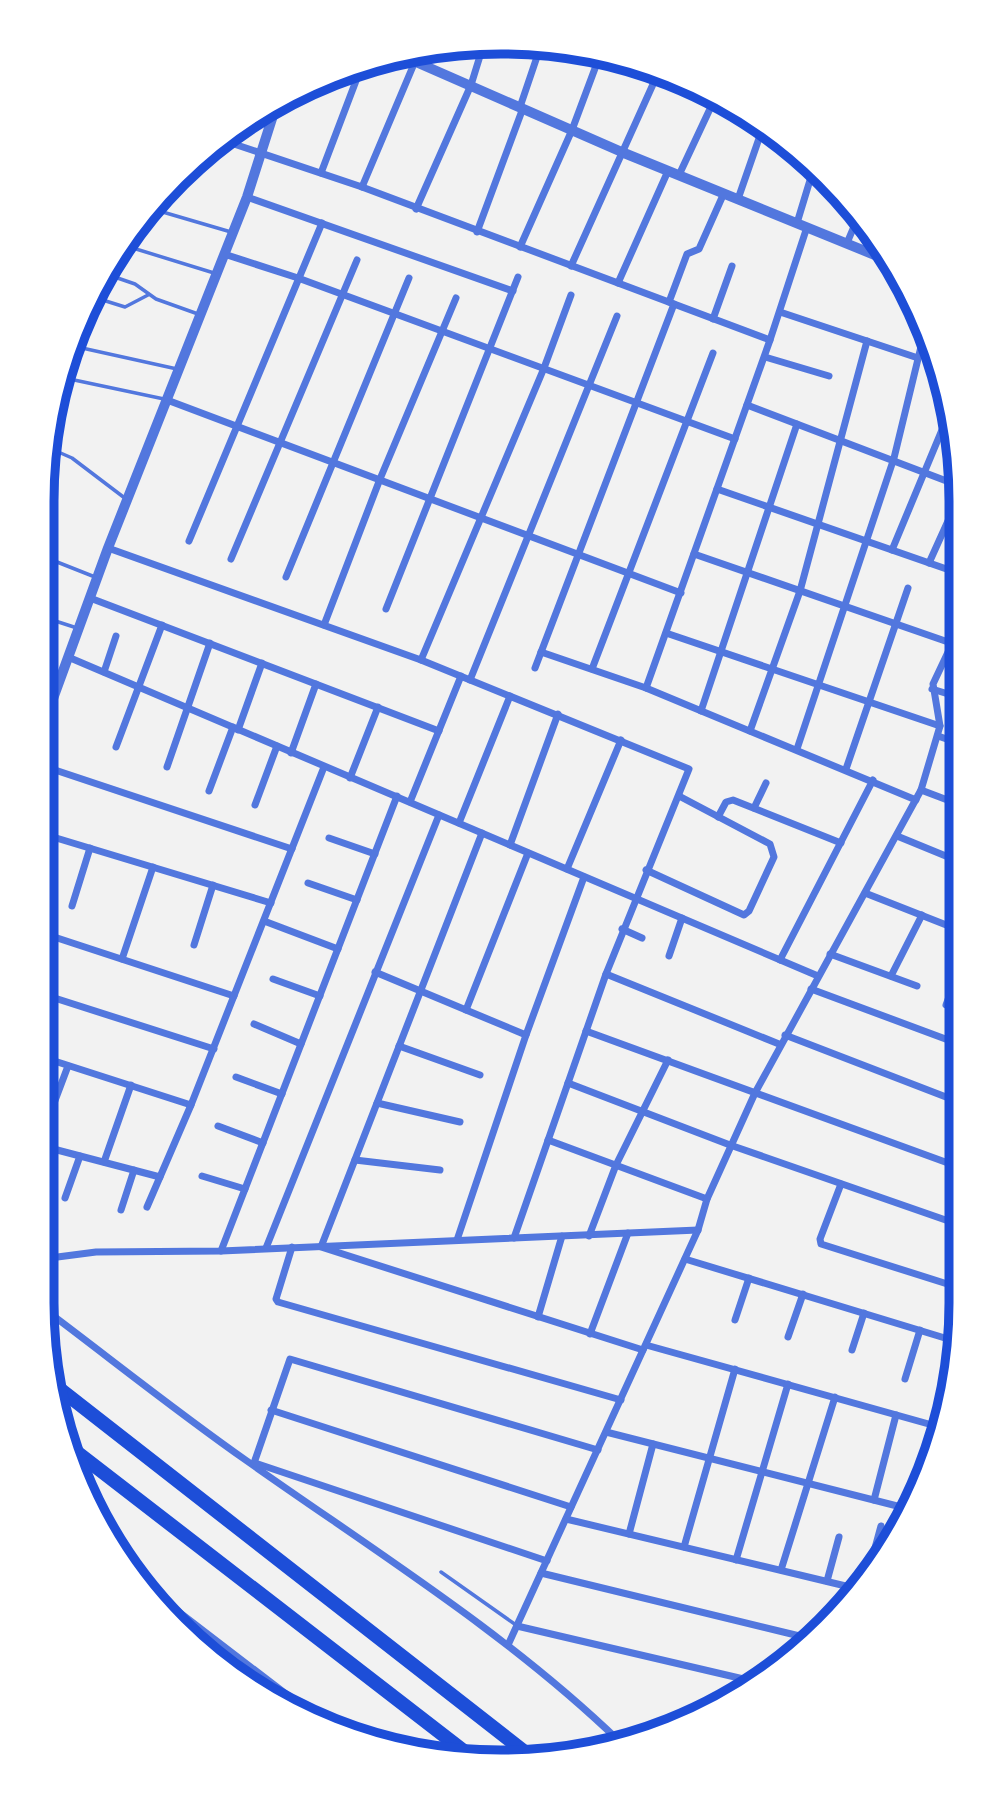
<svg xmlns="http://www.w3.org/2000/svg" width="1003" height="1804" viewBox="0 0 1003 1804" font-family="Poppins,sans-serif">
<style>
.lines{fill:none;stroke-linecap:round;stroke-linejoin:round}
.service{stroke:#5277de;stroke-width:3.5}
.minor{stroke:#5277de;stroke-width:7}
.tertiary{stroke:#5277de;stroke-width:10}
.motorway{stroke:#1d4ed8;stroke-width:14}
.rim{fill:none;stroke:#1d4ed8;stroke-width:9}
</style>
<rect width="100%" height="100%" fill="#f2f2f2"/>
<g class="lines">
<g class="service">
<polyline points="149,208 231,232"/>
<polyline points="123,245 214,273"/>
<polyline points="103,273 135,284 156,299 198,314"/>
<polyline points="93,297 125,307 148,295"/>
<polyline points="73,346 177,369"/>
<polyline points="60,377 164,399"/>
<polyline points="47,447 72,458 126,499"/>
<polyline points="43,554 52,560 95,577"/>
<polyline points="43,617 77,628"/>
<polyline points="43,678 57,682"/>
<polyline points="441,1572 516,1625"/>
</g>
<g class="minor">
<polyline points="520,107 541,45"/>
<polyline points="219,139 362,187 770,340"/>
<polyline points="321,173 362,65"/>
<polyline points="679,175 716,96"/>
<polyline points="362,187 419,52"/>
<polyline points="247,197 513,291"/>
<polyline points="738,199 763,127"/>
<polyline points="416,209 471,85 484,43"/>
<polyline points="797,223 814,167"/>
<polyline points="477,232 523,108"/>
<polyline points="847,243 858,217"/>
<polyline points="520,247 572,130 600,55"/>
<polyline points="224,254 298,278 735,439"/>
<polyline points="571,266 659,71"/>
<polyline points="618,283 668,171"/>
<polyline points="669,302 687,254 699,249 724,193"/>
<polyline points="780,312 918,358"/>
<polyline points="713,319 732,266"/>
<polyline points="765,357 829,376"/>
<polyline points="167,400 681,593"/>
<polyline points="747,405 957,485"/>
<polyline points="717,489 958,573"/>
<polyline points="189,541 322,223"/>
<polyline points="108,548 421,660 689,769 606,974 514,1238"/>
<polyline points="892,550 949,413"/>
<polyline points="694,554 951,643"/>
<polyline points="231,559 357,260"/>
<polyline points="929,563 957,501"/>
<polyline points="286,577 409,278"/>
<polyline points="90,598 439,731"/>
<polyline points="386,609 518,277"/>
<polyline points="324,625 380,479 456,298"/>
<polyline points="666,633 940,726"/>
<polyline points="541,652 646,688 916,800"/>
<polyline points="68,657 818,976"/>
<polyline points="421,660 544,368 571,295"/>
<polyline points="535,668 674,304"/>
<polyline points="592,669 713,353"/>
<polyline points="104,672 116,636"/>
<polyline points="470,680 617,316"/>
<polyline points="646,688 770,340 807,227"/>
<polyline points="932,689 958,697"/>
<polyline points="701,711 797,424"/>
<polyline points="238,730 262,663"/>
<polyline points="750,731 800,591 867,341"/>
<polyline points="938,736 958,743"/>
<polyline points="116,747 162,625"/>
<polyline points="797,749 894,458 926,326"/>
<polyline points="291,753 316,684"/>
<polyline points="43,766 292,849"/>
<polyline points="167,767 210,643"/>
<polyline points="846,769 908,588"/>
<polyline points="350,778 378,707"/>
<polyline points="921,790 958,804"/>
<polyline points="209,791 233,727"/>
<polyline points="410,802 461,676"/>
<polyline points="255,805 277,746"/>
<polyline points="754,808 766,783"/>
<polyline points="718,817 726,802 733,800 841,843"/>
<polyline points="459,823 510,696"/>
<polyline points="482,833 321,1247 643,1350"/>
<polyline points="43,834 271,903"/>
<polyline points="897,836 958,861"/>
<polyline points="329,838 375,854"/>
<polyline points="510,845 558,714"/>
<polyline points="567,869 621,740"/>
<polyline points="646,870 744,915 749,911 774,857 770,844 679,796"/>
<polyline points="308,883 357,900"/>
<polyline points="865,893 959,930"/>
<polyline points="72,906 90,848"/>
<polyline points="264,921 338,949"/>
<polyline points="622,929 642,938"/>
<polyline points="42,933 234,996"/>
<polyline points="194,945 213,885"/>
<polyline points="830,954 917,986"/>
<polyline points="669,956 682,918"/>
<polyline points="122,959 153,867"/>
<polyline points="780,960 873,780"/>
<polyline points="375,972 526,1035"/>
<polyline points="606,974 779,1044"/>
<polyline points="891,976 922,915"/>
<polyline points="273,979 320,996"/>
<polyline points="811,989 959,1044"/>
<polyline points="42,994 214,1049"/>
<polyline points="946,1005 959,970"/>
<polyline points="466,1010 528,853"/>
<polyline points="254,1024 301,1044"/>
<polyline points="586,1031 959,1167"/>
<polyline points="785,1035 959,1102"/>
<polyline points="399,1046 480,1075"/>
<polyline points="42,1057 191,1105"/>
<polyline points="236,1077 282,1094"/>
<polyline points="568,1083 730,1145 960,1225"/>
<polyline points="377,1103 460,1122"/>
<polyline points="218,1126 263,1143"/>
<polyline points="42,1135 68,1066"/>
<polyline points="548,1140 707,1199"/>
<polyline points="42,1146 160,1177"/>
<polyline points="355,1160 440,1170"/>
<polyline points="104,1162 131,1085"/>
<polyline points="202,1176 245,1189"/>
<polyline points="841,1184 820,1239 821,1244 960,1288"/>
<polyline points="65,1198 80,1156"/>
<polyline points="147,1207 191,1105 324,767"/>
<polyline points="121,1210 134,1170"/>
<polyline points="589,1236 616,1165 668,1060"/>
<polyline points="457,1240 526,1035 584,877"/>
<polyline points="292,1247 276,1299 278,1302 621,1400"/>
<polyline points="266,1248 439,815"/>
<polyline points="221,1251 397,796"/>
<polyline points="42,1259 96,1252 221,1251 698,1230"/>
<polyline points="685,1259 958,1342"/>
<path d="M43 1308C111 1359 177 1412 247 1461 373 1550 507 1633 619 1741"/>
<polyline points="538,1317 562,1236"/>
<polyline points="735,1320 749,1278"/>
<polyline points="590,1334 628,1233"/>
<polyline points="788,1337 803,1294"/>
<polyline points="646,1345 943,1428"/>
<polyline points="852,1350 864,1313"/>
<polyline points="905,1379 920,1330"/>
<polyline points="271,1410 571,1507"/>
<polyline points="606,1432 909,1509"/>
<polyline points="254,1463 290,1359 598,1450"/>
<polyline points="255,1463 547,1561"/>
<polyline points="874,1500 896,1415"/>
<polyline points="566,1519 854,1588"/>
<polyline points="629,1534 653,1444"/>
<polyline points="684,1547 735,1369"/>
<polyline points="736,1560 788,1384"/>
<polyline points="781,1570 835,1397"/>
<polyline points="869,1570 881,1526"/>
<polyline points="541,1573 812,1639"/>
<polyline points="827,1581 839,1537"/>
<polyline points="517,1626 752,1681"/>
<polyline points="508,1645 698,1230 707,1199 755,1093 921,790 940,726 933,684 958,631"/>
<polyline points="257,1690 261,1676"/>
</g>
<g class="tertiary">
<polyline points="400,55 624,153 892,262"/>
<polyline points="43,726 108,548 247,197 277,103"/>
<polyline points="136,1581 307,1712"/>
</g>
<g class="motorway">
<polyline points="56,1386 535,1760"/>
<polyline points="65,1443 469,1755"/>
</g>
</g>
<path d="M0 0H1003V1804H0ZM501 54H502A447 447 0 0 1 949 501V1303A447 447 0 0 1 502 1750H501A447 447 0 0 1 54 1303V501A447 447 0 0 1 501 54Z" fill="#fff" fill-rule="evenodd"/>
<path class="rim" d="M501 54H502A447 447 0 0 1 949 501V1303A447 447 0 0 1 502 1750H501A447 447 0 0 1 54 1303V501A447 447 0 0 1 501 54Z"/>
</svg>
